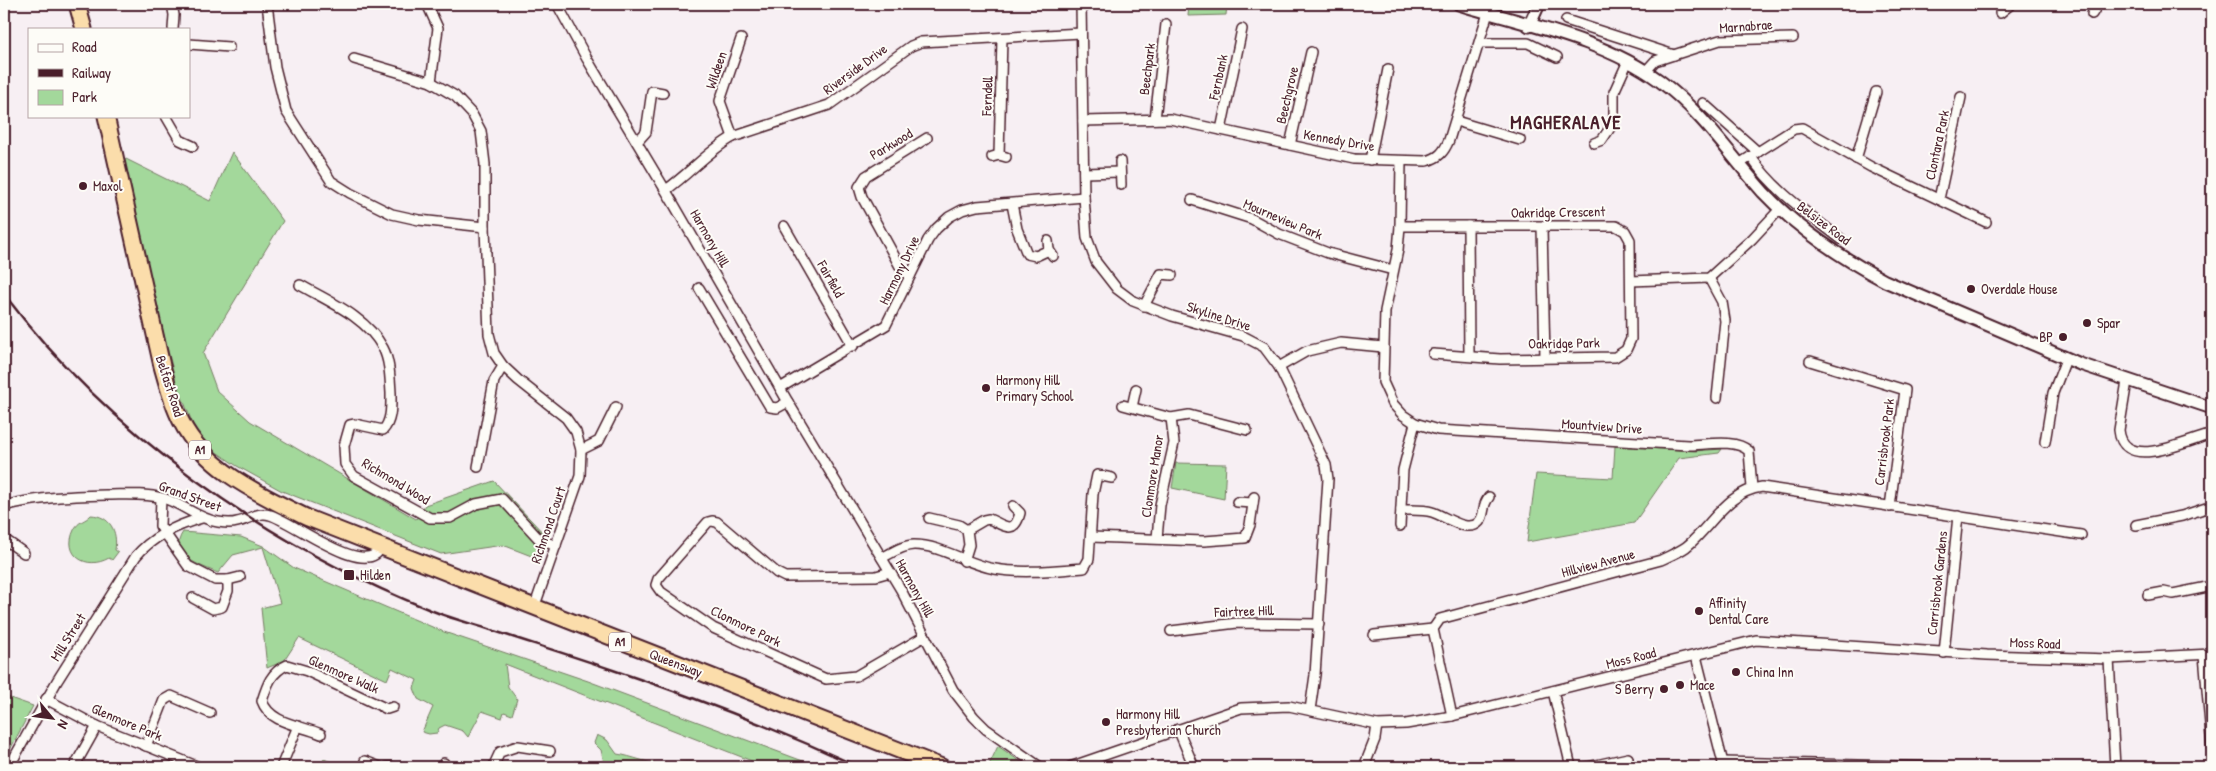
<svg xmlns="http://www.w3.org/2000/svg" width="2216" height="771" viewBox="0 0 2216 771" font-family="'Patrick Hand',sans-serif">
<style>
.green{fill:#a3d89b;stroke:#767c63}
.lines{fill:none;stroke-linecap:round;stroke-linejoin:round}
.street-casing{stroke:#4a1f2b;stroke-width:12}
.secondary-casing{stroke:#4a1f2b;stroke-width:15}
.highway-casing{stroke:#4a1f2b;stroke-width:19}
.street{stroke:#fdfcf7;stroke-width:9}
.secondary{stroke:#fdfcf7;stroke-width:11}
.highway{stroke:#fbddab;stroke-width:15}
.rail{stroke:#4a1f2b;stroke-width:2.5}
.poi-dot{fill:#4a1f2b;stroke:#fdfcf7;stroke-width:2}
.labels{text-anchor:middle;stroke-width:4;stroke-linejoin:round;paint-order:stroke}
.shield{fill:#fdfcf7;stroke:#806168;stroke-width:1}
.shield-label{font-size:12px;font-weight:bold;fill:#4a1f2b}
.street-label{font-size:14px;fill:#4a1f2b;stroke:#fdfcf7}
.poi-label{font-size:14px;fill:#4a1f2b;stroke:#fdfcf7;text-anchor:start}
.district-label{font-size:19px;font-weight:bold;letter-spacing:1px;fill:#4a1f2b;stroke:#fdfcf7}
</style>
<rect width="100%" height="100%" fill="#f7eff3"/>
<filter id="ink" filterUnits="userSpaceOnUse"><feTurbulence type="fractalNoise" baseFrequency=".02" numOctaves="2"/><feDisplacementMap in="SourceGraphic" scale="10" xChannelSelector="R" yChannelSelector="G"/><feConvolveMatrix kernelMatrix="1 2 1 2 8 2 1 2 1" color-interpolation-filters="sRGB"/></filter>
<g filter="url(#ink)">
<g class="green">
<polygon points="1189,4 1227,4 1226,15 1188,16"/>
<polygon points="232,152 283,221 203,353 217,391 250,421 416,519 425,505 494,481 547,537 543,551 534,557 503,545 441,554 282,491 237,466 212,449 196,432 176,382 147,269 122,157 210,201"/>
<polygon points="1615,446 1695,451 1722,449 1719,453 1679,458 1634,523 1527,542 1536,474 1613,478"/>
<polygon points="1176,463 1226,464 1224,499 1172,488"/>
<path d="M91 515C110 516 118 531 115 550L118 552 112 560 109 558C86 571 62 555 74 530 78 521 86 521 91 515Z"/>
<path d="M183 532 241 537 263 546 294 568 444 632 588 681 819 767H762V765L505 664 508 687 517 699 512 715 504 712 502 718 482 711 468 737 463 731 445 725 439 728 437 733 429 734 422 732 433 707 418 699 414 688 417 680 392 668 387 680 299 638 284 661 267 668 261 608 280 603 263 547 233 555 218 573C201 566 167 555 183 532Z"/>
<polygon points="7,697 33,706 4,761 4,701"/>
<path d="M597 735 607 740 617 754C632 756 648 764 663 764 678 764 692 757 705 767H570L574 761 604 762 601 750 594 743Z"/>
<polygon points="998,746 1028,767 988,767"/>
<polygon points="324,759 343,767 320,767"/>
</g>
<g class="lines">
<defs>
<g id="street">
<polyline points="172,4 174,15 173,29"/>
<polyline points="267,4 275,67 286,111 331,181 350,193 392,214 419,220 485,227"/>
<polyline points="427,4 438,28 431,82"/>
<polyline points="557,4 587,59 672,201 788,402 901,590 953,690 974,717 986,729 1040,767"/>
<polyline points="1081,4 1084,197 1087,238 1096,262 1117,289 1133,301 1172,316 1243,336 1264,347 1279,367 1326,465 1328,479 1315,675 1310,710"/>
<polyline points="2000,13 2011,4"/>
<polyline points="2092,14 2098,4"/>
<polyline points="1566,20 1674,55"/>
<polyline points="1481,43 1528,43 1557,57"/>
<polyline points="189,44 229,47"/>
<polyline points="354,59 431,82 455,96 472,114 481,131 485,164 485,227 489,334 494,353 503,366 518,380 566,418 576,432 581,450 580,476 534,608"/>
<polyline points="1646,71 1655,61 1720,40 1793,38"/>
<polyline points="1703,103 1758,152"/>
<polyline points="166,116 180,140 193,146"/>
<polyline points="1155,119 1166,24"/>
<path d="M1083 121 1170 119 1354 159 1426 161C1439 158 1444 152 1449 140L1488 13"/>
<polyline points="1456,121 1520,140"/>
<polyline points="1221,130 1242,29"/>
<polyline points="733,137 720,101 741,39"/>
<polyline points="637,142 646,132 652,91 663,93"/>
<polyline points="1594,143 1602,140 1614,122 1614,92 1628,61"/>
<polyline points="1290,145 1311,52"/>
<polyline points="999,155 1002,38"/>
<polyline points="992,157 999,155 1006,157"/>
<path d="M1751 157C1774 191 1809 214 1841 239"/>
<polyline points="1856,159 1876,92"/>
<polyline points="1370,160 1388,69"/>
<polyline points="1120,161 1121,185"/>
<path d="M1401 161 1400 226 1398 250 1385 311 1383 382 1393 404 1403 415 1415 423 1438 430 1688 445C1705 445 1735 438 1749 451L1752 488"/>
<polyline points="1739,164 1794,129 1802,128 1871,167 1986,222"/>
<polyline points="1084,173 1120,172"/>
<path d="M666 190C690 173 708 151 733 137L829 105 911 46 921 42 1081 33"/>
<polyline points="1939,199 1961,97"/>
<polyline points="1192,200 1252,219 1279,234 1328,253 1393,270"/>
<polyline points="1012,204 1017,229 1027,254 1036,256 1049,250"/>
<polyline points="784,226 853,346"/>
<polyline points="1400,226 1616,226 1625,231 1630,240 1631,339 1626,350 1615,357 1500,359 1433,354"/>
<polyline points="1468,226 1469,356"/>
<polyline points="1542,227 1545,357"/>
<polyline points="1048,241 1049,250 1053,256"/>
<polyline points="910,276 902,270 862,197 859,187 866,176 927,138"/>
<polyline points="1709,278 1722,302 1725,321 1717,398"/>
<polyline points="1631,281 1709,278 1752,239 1780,209"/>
<path d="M300 285C328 301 367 317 383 348 390 361 390 379 391 393 391 405 392 421 383 430L355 424 350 425 344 446 345 464 354 476 430 518H450L476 504 502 499 539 539 556 546"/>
<polyline points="699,288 770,407 777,408 788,402"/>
<polyline points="1144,306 1161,274 1172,275"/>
<polyline points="1810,361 1905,390 1890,507"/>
<polyline points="1279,367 1307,351 1341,343 1383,347"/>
<path d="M2127 381 2119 430C2123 473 2189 440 2212 434"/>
<polyline points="780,388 886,325 928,240 936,229 949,217 962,210 977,206 1084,197"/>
<polyline points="1123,405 1171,418 1174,443 1160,505 1157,538"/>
<polyline points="1132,407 1136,389"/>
<polyline points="1171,418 1189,415 1247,430"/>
<polyline points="2045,442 2053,393 2066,359"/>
<polyline points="581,450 599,441 616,407"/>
<polyline points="478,467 494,381 503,366"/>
<polyline points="161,498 160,526 188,566 215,580 228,580 240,577"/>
<polyline points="1237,502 1253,503"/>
<path d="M4 506C38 497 71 496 106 495 125 495 144 493 163 498 183 504 198 519 218 522 224 523 231 524 237 522 249 520 258 511 270 515 291 520 367 581 381 547"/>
<path d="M1401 510C1411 510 1423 509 1432 512 1445 516 1468 534 1479 522 1486 514 1481 506 1489 497"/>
<polyline points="929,518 959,525 967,530"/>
<polyline points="2136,525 2182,516 2212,506"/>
<polyline points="1400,526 1403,470 1415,423"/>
<polyline points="1091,537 1204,541 1245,538 1250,525 1254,497"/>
<polyline points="4,539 24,553"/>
<path d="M882 558C891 553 903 545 914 545 942 545 968 565 995 569 1024 574 1055 570 1084 568L1089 559 1093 494 1097 475 1112 478"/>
<path d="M964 561 969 545 967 530 984 520 989 519C1002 524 1014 537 1020 513L1013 506"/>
<polyline points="890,572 876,576 785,577 777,573 717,522 712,521 708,522 658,579 656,585 661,592 713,628 826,679 856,676 925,636"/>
<polyline points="2148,595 2164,592 2173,594 2212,586"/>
<polyline points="193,598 213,609 222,607 228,591 228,580"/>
<polyline points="1171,631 1237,623 1319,624"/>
<polyline points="1374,635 1433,629"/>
<polyline points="1944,653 1958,516"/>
<polyline points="2204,655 2212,748"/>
<polyline points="1696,656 1724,767"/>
<polyline points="2109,659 2115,767"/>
<polyline points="1553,691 1571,767"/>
<polyline points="46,699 97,726 199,767"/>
<path d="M1452 716 1433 629 1440 619 1661 560C1669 556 1679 552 1686 547 1712 526 1726 492 1762 487L2081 535"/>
<polyline points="1178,729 1194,767"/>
<path d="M321 734C301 725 270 724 262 701 267 685 271 672 287 665L307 671 387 709 393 707"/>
<polyline points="146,746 164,700 171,696 210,713"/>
<polyline points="365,761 380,767"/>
<polyline points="1723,762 1943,767"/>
<path d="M9 767 57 681 136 556C153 536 177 525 202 518"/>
<polyline points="74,767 97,726"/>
<polyline points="281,767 298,726"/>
<polyline points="387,767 392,767"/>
<polyline points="443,767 444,763"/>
<polyline points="493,767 500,752 518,746 550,751"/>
<polyline points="1070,767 1241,708 1289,706 1377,725 1406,724 1452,716 1756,640 1987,655 2109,659 2212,654"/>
<polyline points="1364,767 1375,739 1377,725"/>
<polyline points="1587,767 1628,758"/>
</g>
<g id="secondary">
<path d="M1459 4C1526 25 1603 39 1660 81 1701 111 1729 154 1763 192 1798 229 1840 257 1885 281L2080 364 2212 408"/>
<polyline points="1529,26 1539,4"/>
</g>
<g id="highway">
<polyline points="77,4 84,29"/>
<path d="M106 116 162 366C167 384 172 404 181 421 206 471 261 495 308 518L942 767"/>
</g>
</defs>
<use href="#street" class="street-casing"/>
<use href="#secondary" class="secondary-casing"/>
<use href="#highway" class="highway-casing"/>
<use href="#street" class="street"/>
<use href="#secondary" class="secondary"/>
<use href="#highway" class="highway"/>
<path class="rail" d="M4 294C109 433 266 544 428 609 446 617 466 622 485 628 527 642 570 655 613 670 697 698 779 730 859 767"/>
</g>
</g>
<g class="poi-dot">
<circle cx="83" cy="186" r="5"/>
<circle cx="1971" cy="289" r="5"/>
<circle cx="2087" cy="323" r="5"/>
<circle cx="2063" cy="337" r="5"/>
<circle cx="986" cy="388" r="5"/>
<rect x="343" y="569" width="12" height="12" rx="2.5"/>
<circle cx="1699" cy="611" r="5"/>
<circle cx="1736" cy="672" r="5"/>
<circle cx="1680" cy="685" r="5"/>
<circle cx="1664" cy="689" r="5"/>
<circle cx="1106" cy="722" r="5"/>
</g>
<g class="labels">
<g class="shield">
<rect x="189" y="440.5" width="22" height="19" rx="4"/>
<rect x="609" y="632.5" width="22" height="19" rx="4"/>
</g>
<g class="shield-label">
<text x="200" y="454">A1</text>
<text x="620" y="646">A1</text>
</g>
<g class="street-label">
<text transform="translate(1746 26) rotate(-4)" y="5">Marnabrae</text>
<text transform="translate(855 69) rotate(-36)" y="5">Riverside Drive</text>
<text transform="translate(1147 69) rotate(-83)" y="5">Beechpark</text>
<text transform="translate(716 70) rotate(-71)" y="5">Wildeen</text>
<text transform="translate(1218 77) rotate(-78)" y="5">Fernbank</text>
<text transform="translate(1287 95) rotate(-77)" y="5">Beechgrove</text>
<text transform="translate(987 96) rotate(-88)" y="5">Ferndell</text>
<text transform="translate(1339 140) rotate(10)" y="5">Kennedy Drive</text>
<text transform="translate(891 144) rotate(-31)" y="5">Parkwood</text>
<text transform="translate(1937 145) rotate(-78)" y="5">Clontara Park</text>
<text transform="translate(1558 212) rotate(-1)" y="5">Oakridge Crescent</text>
<text transform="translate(1283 219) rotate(23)" y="5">Mourneview Park</text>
<text transform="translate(1824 223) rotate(37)" y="5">Belsize Road</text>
<text transform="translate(710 238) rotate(60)" y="5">Harmony Hill</text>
<text transform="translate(899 270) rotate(-64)" y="5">Harmony Drive</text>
<text transform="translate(831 279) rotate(60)" y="5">Fairfield</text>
<text transform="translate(1219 316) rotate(18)" y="5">Skyline Drive</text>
<text transform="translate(1564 343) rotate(-1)" y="5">Oakridge Park</text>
<text transform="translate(170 386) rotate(72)" y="5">Belfast Road</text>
<text transform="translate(1602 426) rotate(4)" y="5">Mountview Drive</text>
<text transform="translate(1884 442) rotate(-83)" y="5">Carrisbrook Park</text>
<text transform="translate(1152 476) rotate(-81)" y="5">Clonmore Manor</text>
<text transform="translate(396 481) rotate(31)" y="5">Richmond Wood</text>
<text transform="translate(190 496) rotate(20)" y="5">Grand Street</text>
<text transform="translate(548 525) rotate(-71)" y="5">Richmond Court</text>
<text transform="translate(1598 563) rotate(-15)" y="5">Hillview Avenue</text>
<text transform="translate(1937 583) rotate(-84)" y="5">Carrisbrook Gardens</text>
<text transform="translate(915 588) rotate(61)" y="5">Harmony Hill</text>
<text transform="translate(1244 611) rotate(-2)" y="5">Fairtree Hill</text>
<text transform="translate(746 626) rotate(26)" y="5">Clonmore Park</text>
<text transform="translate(68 637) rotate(-58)" y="5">Mill Street</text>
<text transform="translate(2035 643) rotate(2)" y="5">Moss Road</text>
<text transform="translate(1631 658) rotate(-14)" y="5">Moss Road</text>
<text transform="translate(676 663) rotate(21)" y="5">Queensway</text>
<text transform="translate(344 674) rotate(24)" y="5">Glenmore Walk</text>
<text transform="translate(127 722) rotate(23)" y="5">Glenmore Park</text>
</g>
<g class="poi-label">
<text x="93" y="191">Maxol</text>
<text x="1981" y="294">Overdale House</text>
<text x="2097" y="328">Spar</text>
<text x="2053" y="342" text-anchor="end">BP</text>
<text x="996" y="385">Harmony Hill<tspan x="996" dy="16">Primary School</tspan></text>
<text x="360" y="580">Hilden</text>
<text x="1709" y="608">Affinity<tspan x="1709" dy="16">Dental Care</tspan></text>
<text x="1746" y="677">China Inn</text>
<text x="1690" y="690">Mace</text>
<text x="1654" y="694" text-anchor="end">S Berry</text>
<text x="1116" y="719">Harmony Hill<tspan x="1116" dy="16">Presbyterian Church</tspan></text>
</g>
<g class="district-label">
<text x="1566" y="129">MAGHERALAVE</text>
</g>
</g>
<rect width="2216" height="771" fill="none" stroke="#fdfcf7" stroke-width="20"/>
<rect x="10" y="10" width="2196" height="751" fill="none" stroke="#4a1f2b" stroke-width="2" filter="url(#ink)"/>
<rect x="28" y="28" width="162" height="90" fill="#fdfcf7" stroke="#b5a4a5"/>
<rect x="38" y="44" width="25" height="8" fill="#fdfcf7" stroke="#b5a4a5"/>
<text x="72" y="52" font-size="15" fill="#4a1f2b">Road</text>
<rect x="38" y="69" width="25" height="8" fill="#4a1f2b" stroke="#b5a4a5"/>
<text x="72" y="78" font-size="15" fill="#4a1f2b">Railway</text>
<rect x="38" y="90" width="25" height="15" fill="#a3d89b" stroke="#b5a4a5"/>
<text x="72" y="102" font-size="15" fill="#4a1f2b">Park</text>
<g transform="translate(52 718) rotate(119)" stroke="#fdfcf7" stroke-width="4" paint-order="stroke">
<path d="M0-4L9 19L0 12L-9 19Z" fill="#4a1f2b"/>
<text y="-8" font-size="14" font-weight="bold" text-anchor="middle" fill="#4a1f2b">N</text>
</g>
</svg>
